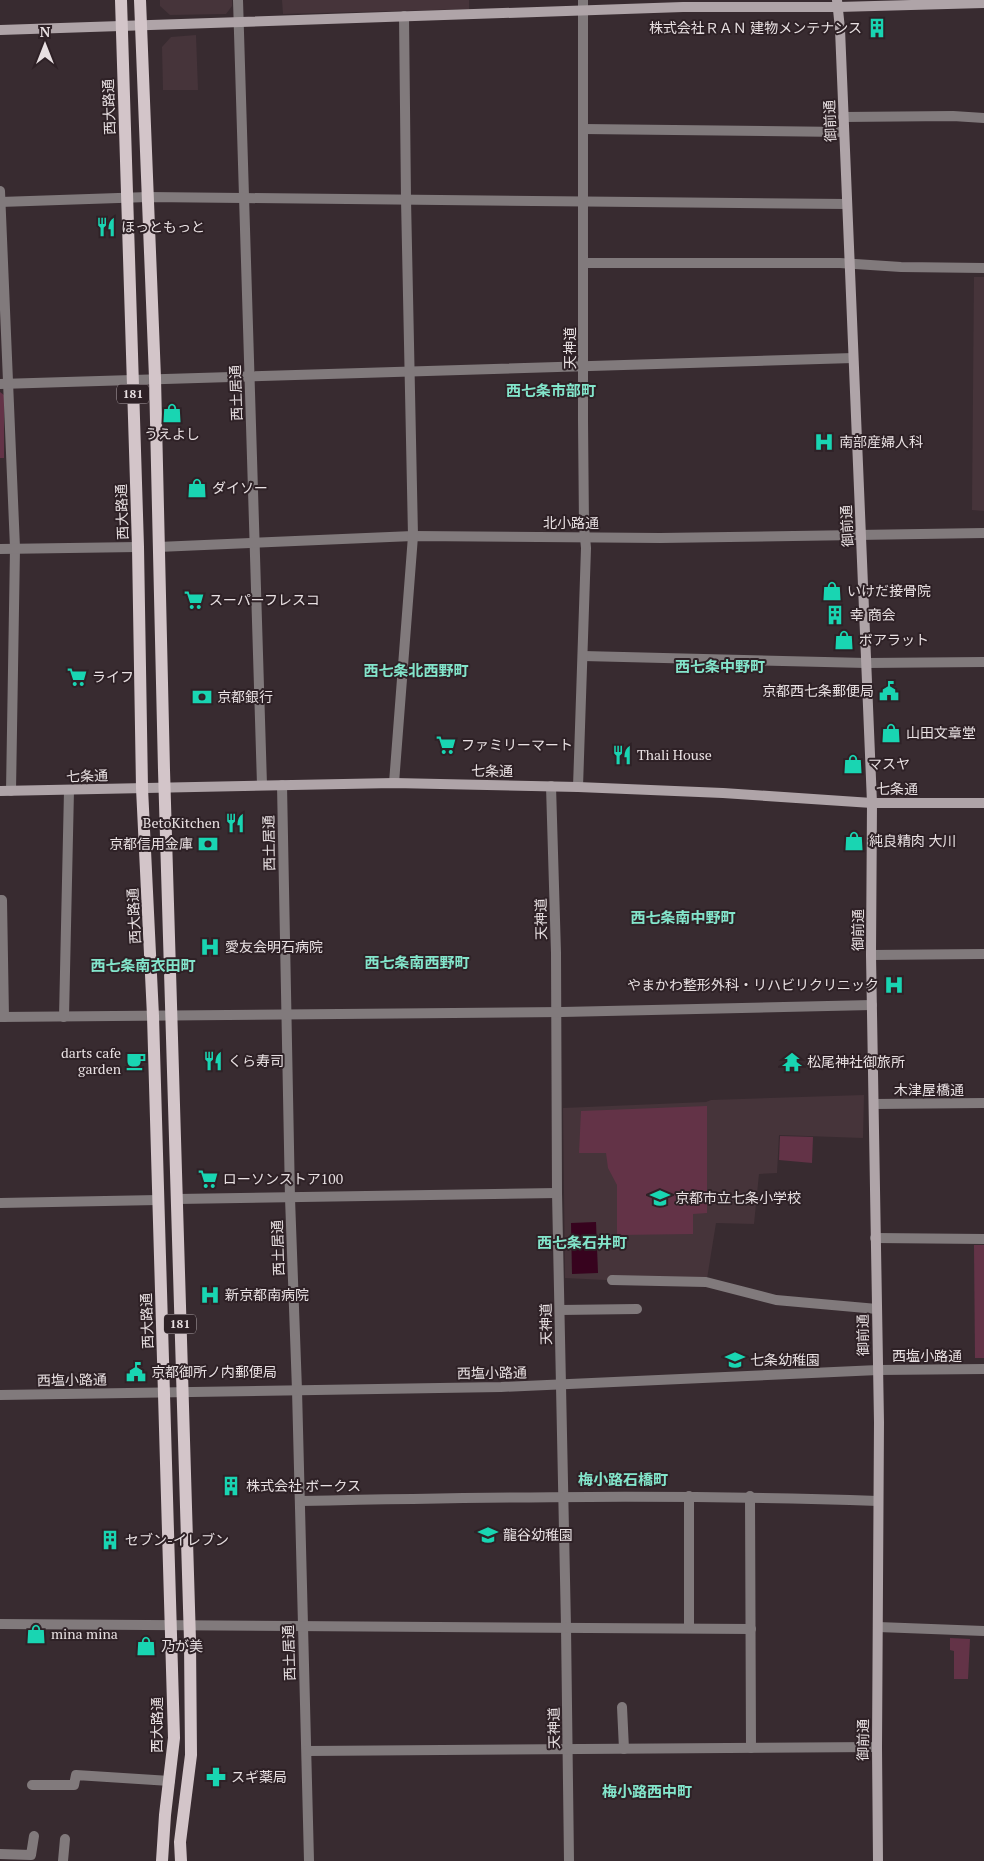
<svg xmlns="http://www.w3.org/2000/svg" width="984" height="1861" viewBox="0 0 984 1861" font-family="'PT Serif','Noto Sans JP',serif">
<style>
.built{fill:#46343a}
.green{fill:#633347}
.water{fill:#37031e}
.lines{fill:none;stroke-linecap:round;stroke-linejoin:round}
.street{stroke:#817a7c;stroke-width:10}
.secondary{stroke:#afa4a8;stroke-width:10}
.primary{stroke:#d3c5c9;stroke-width:12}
.labels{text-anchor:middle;stroke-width:4;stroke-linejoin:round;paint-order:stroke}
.shield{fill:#2e2126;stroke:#b0a7aa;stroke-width:1}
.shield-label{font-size:12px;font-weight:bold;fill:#e8e0e2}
.poi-label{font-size:14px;fill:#e8e0e2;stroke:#2e2126;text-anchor:start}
.street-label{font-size:14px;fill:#e8e0e2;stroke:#2e2126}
.neighbourhood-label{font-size:15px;font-weight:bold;fill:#83e5cb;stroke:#2e2126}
</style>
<rect width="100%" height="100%" fill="#382b30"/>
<g class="built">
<polygon points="160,0 232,0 232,6 226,14 170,15 160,6"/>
<polygon points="282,0 469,0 469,9 283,14"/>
<polygon points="196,35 198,90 163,90 162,47 171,37"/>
<polygon points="974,277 984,277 984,511 972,510"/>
<polygon points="864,1095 863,1138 779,1135 777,1173 759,1174 754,1224 716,1223 706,1285 565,1278 563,1108 706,1102 711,1100"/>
</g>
<g class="green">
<polygon points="0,392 4,395 4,458 0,458"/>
<polygon points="707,1106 707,1213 693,1214 693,1234 617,1235 617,1185 608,1168 606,1153 579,1153 581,1111"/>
<polygon points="780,1136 813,1137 812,1163 779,1160"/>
<polygon points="974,1245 984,1245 984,1358 975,1358"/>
<polygon points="950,1638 970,1639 968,1679 954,1679 954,1651 950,1650"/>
</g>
<polygon class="water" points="596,1222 598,1273 572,1274 571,1223"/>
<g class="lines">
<g class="street">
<polyline points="238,0 262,785"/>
<polyline points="843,117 953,116 984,118"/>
<polyline points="583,129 844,132"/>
<polyline points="0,191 15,548 11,791"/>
<polyline points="0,202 148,197 243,198 847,204"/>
<polyline points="583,263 840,263 901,267 984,268"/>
<polyline points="0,384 853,358"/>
<polyline points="158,547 413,536 660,538 984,533"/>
<polyline points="0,549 138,547"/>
<polyline points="583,656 866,663 984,662"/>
<polyline points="394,783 413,536 406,199 404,16"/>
<polyline points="282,785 290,1198 297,1390 309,1861"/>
<polyline points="551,786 556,953 557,1193 566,1627 569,1861"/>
<polyline points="578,787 586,548 584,526 583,420 583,0"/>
<polyline points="0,900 2,900 4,1017"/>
<polyline points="871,955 984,954"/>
<polyline points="0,1017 562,1012 872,1005"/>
<polyline points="64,1017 69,790"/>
<polyline points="874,1104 984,1103"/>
<polyline points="177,1199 557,1193"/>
<polyline points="0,1203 158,1200"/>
<polyline points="875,1238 984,1239"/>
<polyline points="612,1280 706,1282 776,1300 877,1309"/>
<polyline points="560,1310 637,1309"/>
<polyline points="0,1395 501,1387 878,1370 984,1369"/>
<polyline points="750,1496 751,1748"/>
<path d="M300 1501C493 1497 685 1494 878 1501"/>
<polyline points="0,1624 751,1629"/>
<polyline points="689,1627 689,1496"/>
<polyline points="878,1627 984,1631"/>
<polyline points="622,1707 624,1749"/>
<polyline points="307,1751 877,1747"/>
<polyline points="32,1785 74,1785 76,1775 170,1781"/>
<polyline points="0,1854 31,1855 34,1836"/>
<polyline points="63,1861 65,1839"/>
</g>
<g class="secondary">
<polyline points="837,0 840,29 872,803 871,955 879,1422 877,1747 878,1861"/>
<polyline points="0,30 683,7 838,7 984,3"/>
<polyline points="0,791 394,783 578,787 723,793 872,803 984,803"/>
</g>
<g class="primary">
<polyline points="121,0 138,547 142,788 153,1016 174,1738 165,1815 162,1861"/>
<polyline points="140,0 155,378 164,770 190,1641 191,1755 180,1842 181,1861"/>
</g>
</g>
<defs>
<symbol id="building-bare" viewBox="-9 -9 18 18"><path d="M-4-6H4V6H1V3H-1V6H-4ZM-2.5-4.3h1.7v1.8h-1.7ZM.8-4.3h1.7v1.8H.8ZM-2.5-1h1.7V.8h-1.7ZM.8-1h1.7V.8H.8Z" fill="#19d5b2" stroke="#2e2126" stroke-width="2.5" paint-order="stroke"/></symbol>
<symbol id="restaurant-bare" viewBox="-9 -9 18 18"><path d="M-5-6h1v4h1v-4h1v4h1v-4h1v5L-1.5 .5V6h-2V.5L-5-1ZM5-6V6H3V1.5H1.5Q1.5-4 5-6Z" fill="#19d5b2" stroke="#2e2126" stroke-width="2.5" paint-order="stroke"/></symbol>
<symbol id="shop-bare" viewBox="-9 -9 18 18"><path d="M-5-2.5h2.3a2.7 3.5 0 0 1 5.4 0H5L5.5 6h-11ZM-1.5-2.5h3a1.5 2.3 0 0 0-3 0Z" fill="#19d5b2" stroke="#2e2126" stroke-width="2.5" paint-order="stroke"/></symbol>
<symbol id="hospital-bare" viewBox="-9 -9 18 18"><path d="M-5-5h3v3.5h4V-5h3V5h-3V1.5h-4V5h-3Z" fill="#19d5b2" stroke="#2e2126" stroke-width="2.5" paint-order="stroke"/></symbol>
<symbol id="supermarket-bare" viewBox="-9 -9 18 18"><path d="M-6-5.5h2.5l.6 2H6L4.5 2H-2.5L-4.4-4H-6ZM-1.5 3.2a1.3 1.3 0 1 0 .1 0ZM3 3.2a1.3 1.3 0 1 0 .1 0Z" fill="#19d5b2" stroke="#2e2126" stroke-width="2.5" paint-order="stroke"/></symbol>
<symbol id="civic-bare" viewBox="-9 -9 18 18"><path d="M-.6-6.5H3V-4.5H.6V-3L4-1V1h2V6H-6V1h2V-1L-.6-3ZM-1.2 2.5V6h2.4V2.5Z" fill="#19d5b2" stroke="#2e2126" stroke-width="2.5" paint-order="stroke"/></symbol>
<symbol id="bank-bare" viewBox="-9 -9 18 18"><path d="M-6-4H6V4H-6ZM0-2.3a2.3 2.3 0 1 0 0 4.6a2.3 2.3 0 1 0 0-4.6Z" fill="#19d5b2" stroke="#2e2126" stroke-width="2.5" paint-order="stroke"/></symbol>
<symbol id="cafe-bare" viewBox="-9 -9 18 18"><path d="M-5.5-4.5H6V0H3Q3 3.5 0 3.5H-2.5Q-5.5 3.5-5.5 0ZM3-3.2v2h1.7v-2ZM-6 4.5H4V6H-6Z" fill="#19d5b2" stroke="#2e2126" stroke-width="2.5" paint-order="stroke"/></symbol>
<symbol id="temple-bare" viewBox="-9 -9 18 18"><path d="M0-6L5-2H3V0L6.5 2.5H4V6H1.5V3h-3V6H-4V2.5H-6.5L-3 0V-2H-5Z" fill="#19d5b2" stroke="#2e2126" stroke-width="2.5" paint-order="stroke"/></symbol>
<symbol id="school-bare" viewBox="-9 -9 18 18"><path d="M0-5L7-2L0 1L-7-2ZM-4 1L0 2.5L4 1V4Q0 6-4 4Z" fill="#19d5b2" stroke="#2e2126" stroke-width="2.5" paint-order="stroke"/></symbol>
<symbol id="pharmacy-bare" viewBox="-9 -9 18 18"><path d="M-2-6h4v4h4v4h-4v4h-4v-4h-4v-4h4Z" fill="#19d5b2" stroke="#2e2126" stroke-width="2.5" paint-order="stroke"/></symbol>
</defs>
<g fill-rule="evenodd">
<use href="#building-bare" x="863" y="14" width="28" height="28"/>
<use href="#restaurant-bare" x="92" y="213" width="28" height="28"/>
<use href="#shop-bare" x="158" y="399" width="28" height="28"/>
<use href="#hospital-bare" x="810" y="428" width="28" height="28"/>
<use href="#shop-bare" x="183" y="474" width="28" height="28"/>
<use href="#shop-bare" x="818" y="577" width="28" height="28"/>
<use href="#supermarket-bare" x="180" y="586" width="28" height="28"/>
<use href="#building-bare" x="821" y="601" width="28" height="28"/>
<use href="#shop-bare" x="830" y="626" width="28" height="28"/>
<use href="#supermarket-bare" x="63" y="663" width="28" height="28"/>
<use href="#civic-bare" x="875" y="677" width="28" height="28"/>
<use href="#bank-bare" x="188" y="683" width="28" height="28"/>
<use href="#shop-bare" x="877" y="719" width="28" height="28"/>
<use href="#supermarket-bare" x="432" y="731" width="28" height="28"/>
<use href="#restaurant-bare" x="608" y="741" width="28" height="28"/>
<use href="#shop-bare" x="839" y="750" width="28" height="28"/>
<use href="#restaurant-bare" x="221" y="809" width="28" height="28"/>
<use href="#shop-bare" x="840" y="827" width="28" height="28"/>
<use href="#bank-bare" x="194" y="830" width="28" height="28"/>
<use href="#hospital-bare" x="196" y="933" width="28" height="28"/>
<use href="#hospital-bare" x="880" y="971" width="28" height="28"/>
<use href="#cafe-bare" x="122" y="1047" width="28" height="28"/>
<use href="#restaurant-bare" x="199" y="1047" width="28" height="28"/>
<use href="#temple-bare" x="778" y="1048" width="28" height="28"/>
<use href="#supermarket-bare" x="194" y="1165" width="28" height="28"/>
<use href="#school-bare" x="646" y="1184" width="28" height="28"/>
<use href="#hospital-bare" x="196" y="1281" width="28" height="28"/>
<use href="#school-bare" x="721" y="1346" width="28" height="28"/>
<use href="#civic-bare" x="122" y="1358" width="28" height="28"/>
<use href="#building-bare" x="217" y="1472" width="28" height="28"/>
<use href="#school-bare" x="474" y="1521" width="28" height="28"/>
<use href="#building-bare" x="96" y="1526" width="28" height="28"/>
<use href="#shop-bare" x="22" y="1620" width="28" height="28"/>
<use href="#shop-bare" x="132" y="1632" width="28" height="28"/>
<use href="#pharmacy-bare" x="202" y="1763" width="28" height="28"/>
</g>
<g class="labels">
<g class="shield">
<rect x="117" y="384.5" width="32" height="19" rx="4"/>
<rect x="164" y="1314.5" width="32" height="19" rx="4"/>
</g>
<g class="shield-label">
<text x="133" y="398">181</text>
<text x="180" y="1328">181</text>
</g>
<g class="poi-label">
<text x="862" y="33" text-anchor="end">株式会社ＲＡＮ 建物メンテナンス</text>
<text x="121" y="232">ほっともっと</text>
<text x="172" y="439" text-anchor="middle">うえよし</text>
<text x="839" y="447">南部産婦人科</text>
<text x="212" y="493">ダイソー</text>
<text x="847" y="596">いけだ接骨院</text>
<text x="209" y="605">スーパーフレスコ</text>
<text x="850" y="620">幸 商会</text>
<text x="859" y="645">ボアラット</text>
<text x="92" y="682">ライフ</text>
<text x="874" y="696" text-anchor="end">京都西七条郵便局</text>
<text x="217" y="702">京都銀行</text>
<text x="906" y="738">山田文章堂</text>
<text x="461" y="750">ファミリーマート</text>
<text x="637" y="760">Thali House</text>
<text x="868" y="769">マスヤ</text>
<text x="220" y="828" text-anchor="end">BetoKitchen</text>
<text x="869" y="846">純良精肉 大川</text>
<text x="193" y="849" text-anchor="end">京都信用金庫</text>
<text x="225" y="952">愛友会明石病院</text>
<text x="879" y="990" text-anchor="end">やまかわ整形外科・リハビリクリニック</text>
<text x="121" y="1058" text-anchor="end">darts cafe<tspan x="121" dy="16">garden</tspan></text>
<text x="228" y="1066">くら寿司</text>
<text x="807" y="1067">松尾神社御旅所</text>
<text x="223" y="1184">ローソンストア100</text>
<text x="675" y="1203">京都市立七条小学校</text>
<text x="225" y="1300">新京都南病院</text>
<text x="750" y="1365">七条幼稚園</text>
<text x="151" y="1377">京都御所ノ内郵便局</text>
<text x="246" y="1491">株式会社 ボークス</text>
<text x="503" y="1540">龍谷幼稚園</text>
<text x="125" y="1545">セブン-イレブン</text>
<text x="51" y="1639">mina mina</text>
<text x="161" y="1651">乃が美</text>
<text x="231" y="1782">スギ薬局</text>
</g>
<g class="street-label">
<text transform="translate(109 107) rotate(-92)" y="5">西大路通</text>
<text transform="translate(830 121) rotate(-92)" y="5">御前通</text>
<text transform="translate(570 348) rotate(-90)" y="5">天神道</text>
<text transform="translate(236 393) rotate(-92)" y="5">西土居通</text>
<text transform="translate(122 512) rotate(-92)" y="5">西大路通</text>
<text x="571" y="528">北小路通</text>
<text transform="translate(847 526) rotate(-93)" y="5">御前通</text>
<text transform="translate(492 771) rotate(1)" y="5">七条通</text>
<text transform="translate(87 776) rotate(-2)" y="5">七条通</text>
<text x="897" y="794">七条通</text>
<text transform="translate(269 843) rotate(-91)" y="5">西土居通</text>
<text transform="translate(134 916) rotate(-93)" y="5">西大路通</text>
<text transform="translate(541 919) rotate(-91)" y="5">天神道</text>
<text transform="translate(858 930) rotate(-90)" y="5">御前通</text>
<text x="929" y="1095">木津屋橋通</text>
<text transform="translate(278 1248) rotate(-92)" y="5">西土居通</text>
<text transform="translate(147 1321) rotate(-92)" y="5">西大路通</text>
<text transform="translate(546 1324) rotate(-91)" y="5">天神道</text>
<text transform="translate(863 1335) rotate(-91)" y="5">御前通</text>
<text x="927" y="1361">西塩小路通</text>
<text transform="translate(492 1373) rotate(-1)" y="5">西塩小路通</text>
<text transform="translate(72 1380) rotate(-1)" y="5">西塩小路通</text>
<text transform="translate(289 1653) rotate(-92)" y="5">西土居通</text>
<text transform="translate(157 1725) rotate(-90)" y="5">西大路通</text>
<text transform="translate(554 1728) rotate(-91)" y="5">天神道</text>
<text transform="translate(863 1740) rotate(-89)" y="5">御前通</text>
</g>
<g class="neighbourhood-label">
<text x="551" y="396">西七条市部町</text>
<text x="720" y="672">西七条中野町</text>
<text x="416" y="676">西七条北西野町</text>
<text x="683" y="923">西七条南中野町</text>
<text x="417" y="968">西七条南西野町</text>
<text x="143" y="971">西七条南衣田町</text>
<text x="582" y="1248">西七条石井町</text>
<text x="623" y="1485">梅小路石橋町</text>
<text x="647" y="1797">梅小路西中町</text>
</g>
</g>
<g transform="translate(45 45)" stroke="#2e2126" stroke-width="4" paint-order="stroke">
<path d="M0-4L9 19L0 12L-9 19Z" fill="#e8e0e2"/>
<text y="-8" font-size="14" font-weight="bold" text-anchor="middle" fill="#e8e0e2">N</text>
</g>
</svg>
